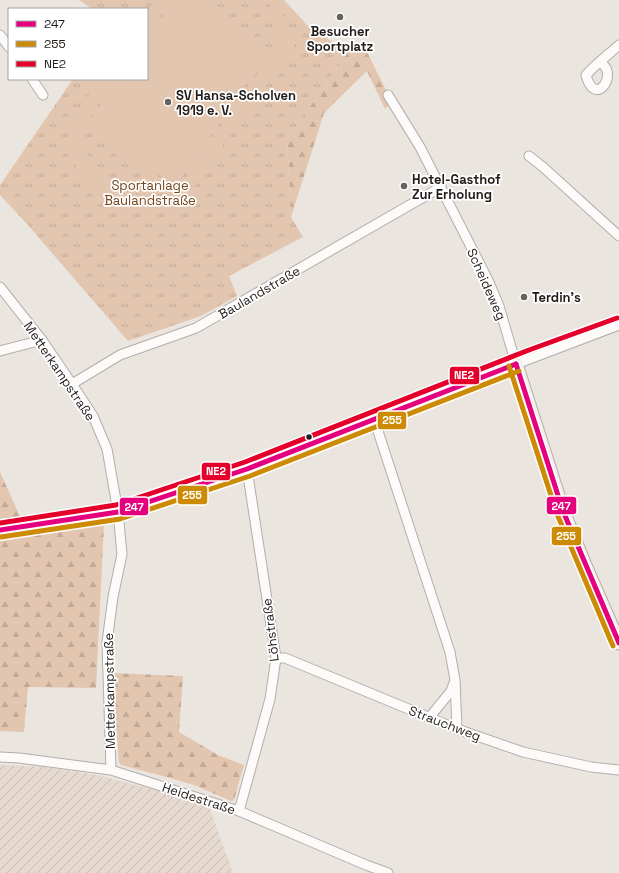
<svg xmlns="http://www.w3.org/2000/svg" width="619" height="873" viewBox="0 0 619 873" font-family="'Space Grotesk',sans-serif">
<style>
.industrial{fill:url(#industrial-furrows)}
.forest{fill:url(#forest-firs)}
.park{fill:url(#park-tufts)}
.garden{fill:#e3c6b0}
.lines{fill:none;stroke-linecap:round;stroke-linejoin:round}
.street-casing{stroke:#b3aeaa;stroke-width:11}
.secondary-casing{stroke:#b3aeaa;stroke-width:15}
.street{stroke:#fcfbfa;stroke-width:9}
.secondary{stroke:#f2efed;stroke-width:13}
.bus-1-casing{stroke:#fff;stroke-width:8}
.bus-2-casing{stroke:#fff;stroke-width:8}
.bus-3-casing{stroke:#fff;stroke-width:8}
.bus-1{stroke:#e5007d;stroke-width:5}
.bus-2{stroke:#cc8a05;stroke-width:5}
.bus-3{stroke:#e4002b;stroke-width:5}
.poi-dot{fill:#68625f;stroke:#fff;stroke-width:1.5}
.bus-dot{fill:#211c19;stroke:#fff;stroke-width:1.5}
.labels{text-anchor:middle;stroke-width:3.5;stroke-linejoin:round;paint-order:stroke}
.poi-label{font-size:13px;font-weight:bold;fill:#211c19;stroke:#fff;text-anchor:start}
.park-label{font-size:13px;fill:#74461b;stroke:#fff}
.street-label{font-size:13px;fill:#211c19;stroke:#fff}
.line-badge{stroke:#fff;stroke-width:1.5}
.badge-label{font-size:11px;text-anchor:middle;font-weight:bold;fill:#fff}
</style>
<defs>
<pattern id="industrial-furrows" width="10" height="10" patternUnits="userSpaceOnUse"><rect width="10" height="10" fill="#e6d9cf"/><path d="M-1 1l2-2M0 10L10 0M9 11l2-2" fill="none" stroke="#c5bab1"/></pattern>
<pattern id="forest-firs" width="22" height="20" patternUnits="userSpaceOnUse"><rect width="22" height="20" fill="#e3c6b0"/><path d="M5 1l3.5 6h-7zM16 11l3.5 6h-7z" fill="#c2aa97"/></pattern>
<pattern id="park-tufts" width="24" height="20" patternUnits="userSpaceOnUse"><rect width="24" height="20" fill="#e3c6b0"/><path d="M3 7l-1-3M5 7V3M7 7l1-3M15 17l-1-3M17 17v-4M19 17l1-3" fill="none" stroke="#c2aa97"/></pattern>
</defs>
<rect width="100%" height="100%" fill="#ebe5e0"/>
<polygon class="industrial" points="0,765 44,767 97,775 208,804 233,873 0,873"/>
<g class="forest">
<polygon points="360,48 368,54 392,102 385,109 367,71 324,113 291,217 287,140 348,52 352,49"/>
<polygon points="0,472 22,521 64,515 105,504 96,688 28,687 24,732 0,731"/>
<polygon points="112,673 183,676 179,732 218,755 244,765 234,800 231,801 194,785 170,778 121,765 119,762"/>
</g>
<polygon class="park" points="79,0 284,0 308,26 348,52 287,140 291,217 303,237 229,276 237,296 201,316 128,341 27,224 0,195 0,185 73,79 147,79 147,9 92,9"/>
<g class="garden">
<polygon points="155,0 171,0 147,34 147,12"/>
<polygon points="174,0 197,0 269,50 175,186 87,125 119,79 147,79 147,39"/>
<path d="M266 0H273L289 25 297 41 175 213H152L126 209 99 194 79 172 70 152 69 135 74 119 82 104 100 79H116C106 94 86 116 84 134 81 167 127 201 158 196 168 195 175 189 182 183L273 52C281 32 280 18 266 0Z"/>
</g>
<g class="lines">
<defs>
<g id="street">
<polyline points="0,35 9,47"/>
<path d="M601 63C619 74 595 109 586 75 596 64 608 55 619 45"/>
<polyline points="32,79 43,95"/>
<polyline points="388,95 420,147 488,280 499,306 516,364 619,325"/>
<polyline points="529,156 543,167 619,236"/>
<polyline points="0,287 42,340 72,384 93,416 107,449 118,512 122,554 113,597 107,642 111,770"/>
<polyline points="0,351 42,340"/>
<polyline points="72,384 120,355 196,328 441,187"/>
<polyline points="374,419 450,652 455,680 457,729"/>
<polyline points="276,658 285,658 457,729 523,752 591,767 619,770"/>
<polyline points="429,718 451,691 454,683"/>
<polyline points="0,757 19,758 111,770 239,811 366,865 388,873"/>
<polyline points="239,811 270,699 276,658 247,469"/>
</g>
<polyline id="secondary" points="0,530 118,512 247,469 516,364 563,511 584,563 619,643"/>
</defs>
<use href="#street" class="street-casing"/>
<use href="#secondary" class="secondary-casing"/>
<use href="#street" class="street"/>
<use href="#secondary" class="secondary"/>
<defs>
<g id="bus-1">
<polyline points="516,364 563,511 619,643"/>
<polyline points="0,530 118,512 247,469 516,364"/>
</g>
<g id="bus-2">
<polyline points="509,366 557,514 613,646"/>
<polyline points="1,537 120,519 250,476 519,371"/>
</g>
<polyline id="bus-3" points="0,523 116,505 245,462 529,350 617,318"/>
</defs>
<use href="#bus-1" class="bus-1-casing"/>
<use href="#bus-2" class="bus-2-casing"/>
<use href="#bus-3" class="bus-3-casing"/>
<use href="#bus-1" class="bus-1"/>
<use href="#bus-2" class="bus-2"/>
<use href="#bus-3" class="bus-3"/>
</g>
<g class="poi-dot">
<circle cx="340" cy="17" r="4"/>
<circle cx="168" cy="102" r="4"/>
<circle cx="404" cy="186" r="4"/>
<circle cx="524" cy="297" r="4"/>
</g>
<circle class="bus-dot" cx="309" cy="437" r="3.5"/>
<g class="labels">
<g class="poi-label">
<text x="340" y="36" text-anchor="middle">Besucher<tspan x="340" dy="15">Sportplatz</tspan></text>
<text x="176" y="100">SV Hansa-Scholven<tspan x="176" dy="15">1919 e. V.</tspan></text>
<text x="412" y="184">Hotel-Gasthof<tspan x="412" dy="15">Zur Erholung</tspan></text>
<text x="532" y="302">Terdin's</text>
</g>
<g class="park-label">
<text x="150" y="190">Sportanlage<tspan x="150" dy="15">Baulandstraße</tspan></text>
</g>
<g class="street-label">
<text transform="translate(487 284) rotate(66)" y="5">Scheideweg</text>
<text transform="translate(259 292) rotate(-30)" y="5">Baulandstraße</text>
<text transform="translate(60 371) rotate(56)" y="5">Metterkampstraße</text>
<text transform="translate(270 630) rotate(-97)" y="5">Löhstraße</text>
<text transform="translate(109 691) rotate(-91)" y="5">Metterkampstraße</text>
<text transform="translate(445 723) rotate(21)" y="5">Strauchweg</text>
<text transform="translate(199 798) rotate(18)" y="5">Heidestraße</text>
</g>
</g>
<g class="line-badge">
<rect x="449" y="366" width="31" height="19" rx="4" fill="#e4002b"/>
<rect x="377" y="411" width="30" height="19" rx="4" fill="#cc8a05"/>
<rect x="201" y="462" width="30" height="19" rx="4" fill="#e4002b"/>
<rect x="177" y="485" width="31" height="20" rx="4" fill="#cc8a05"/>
<rect x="546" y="496" width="31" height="19" rx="4" fill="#e5007d"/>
<rect x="119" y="497" width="30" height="19" rx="4" fill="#e5007d"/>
<rect x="551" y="526" width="31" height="20" rx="4" fill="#cc8a05"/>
</g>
<g class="badge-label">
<text x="464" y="379">NE2</text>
<text x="392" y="424">255</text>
<text x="216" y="475">NE2</text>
<text x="192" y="499">255</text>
<text x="561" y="510">247</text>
<text x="134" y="511">247</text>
<text x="566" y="540">255</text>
</g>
<rect x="8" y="8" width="140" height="72" fill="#ffffff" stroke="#a6a4a3"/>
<rect x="16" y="21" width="20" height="6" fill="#e5007d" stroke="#a6a4a3"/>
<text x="44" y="28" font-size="12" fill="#211c19">247</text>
<rect x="16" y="41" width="20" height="6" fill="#cc8a05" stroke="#a6a4a3"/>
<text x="44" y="48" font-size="12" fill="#211c19">255</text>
<rect x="16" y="61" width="20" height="6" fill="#e4002b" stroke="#a6a4a3"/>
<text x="44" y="68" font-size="12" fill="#211c19">NE2</text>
</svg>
